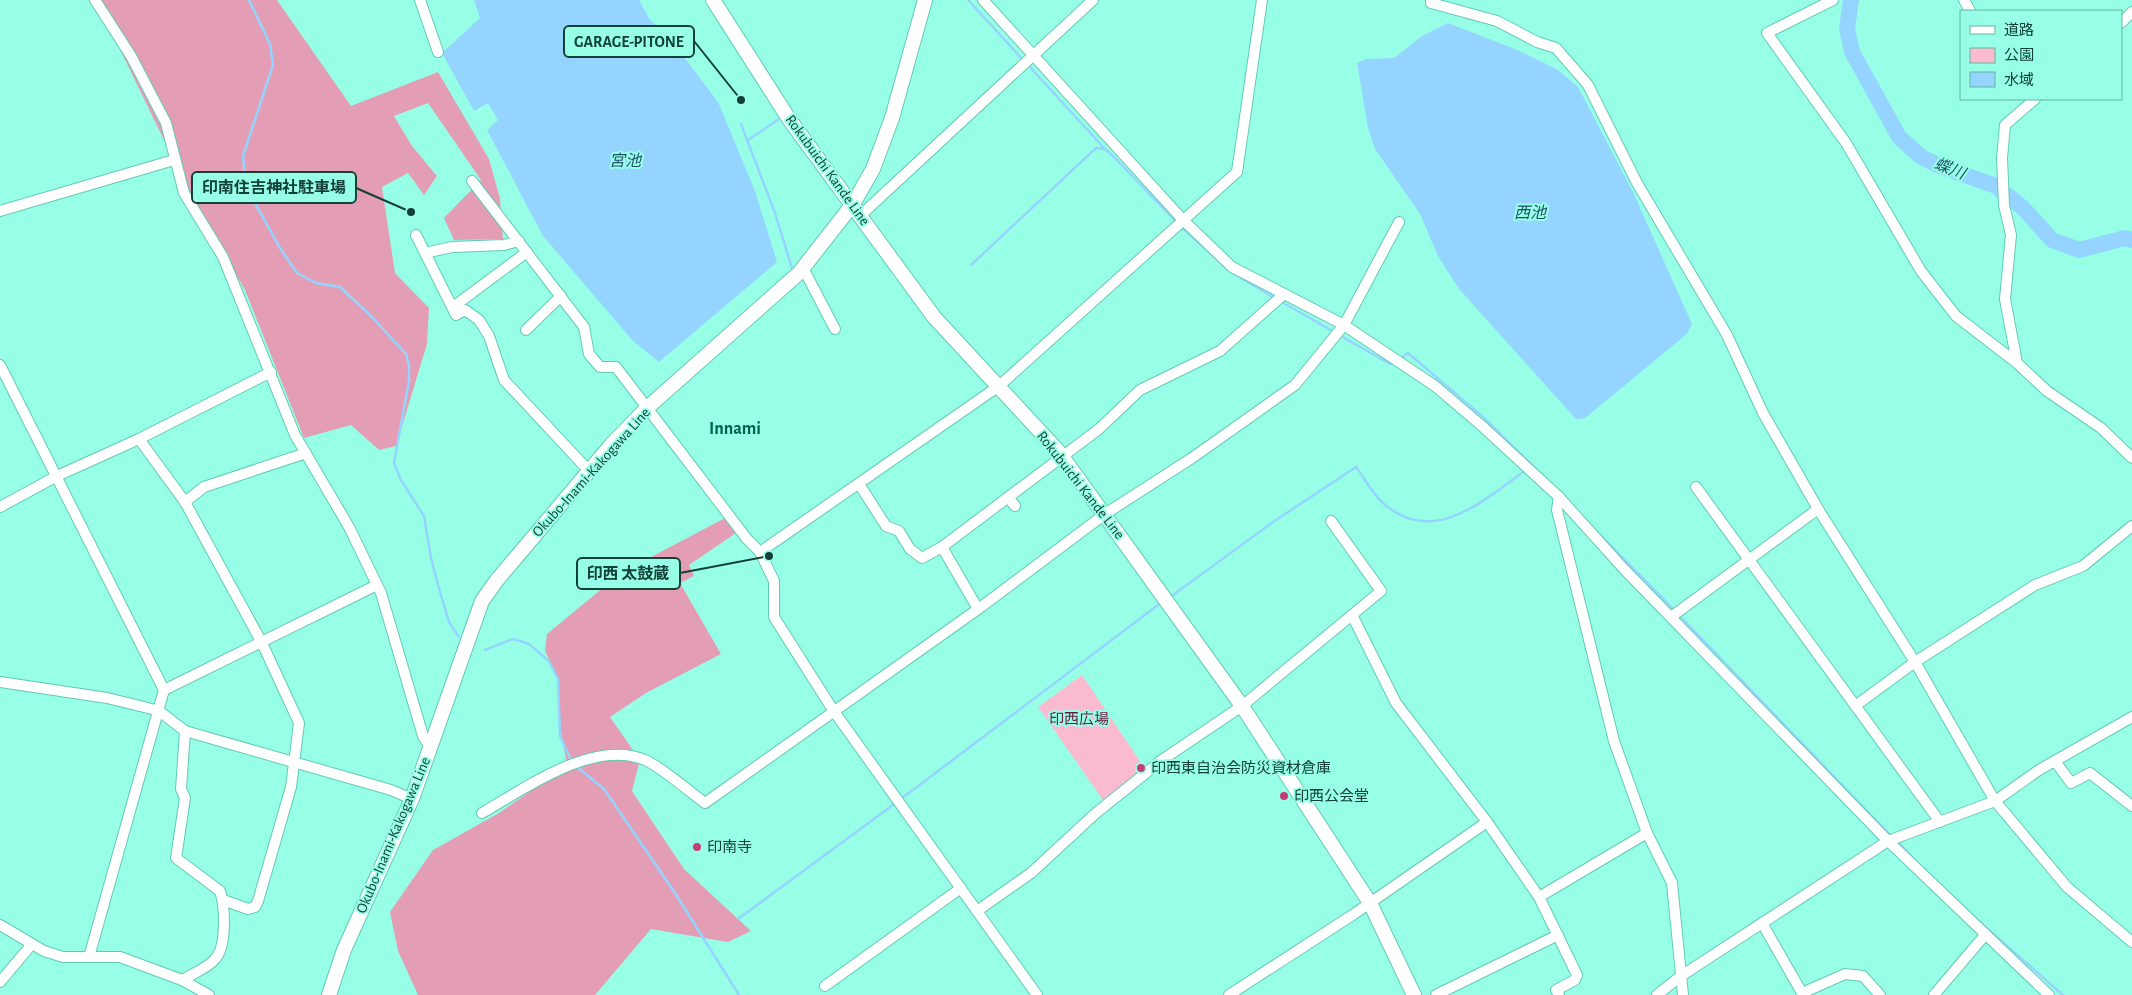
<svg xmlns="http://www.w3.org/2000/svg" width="2132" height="995" viewBox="0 0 2132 995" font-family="'Alegreya Sans','Noto Sans JP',sans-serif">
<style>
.green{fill:#fabacf}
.forest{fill:#e39eb5}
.water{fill:#94d4fe}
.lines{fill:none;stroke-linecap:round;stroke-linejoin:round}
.stream{stroke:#94d4fe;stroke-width:2.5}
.river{stroke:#94d4fe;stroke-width:16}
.street-casing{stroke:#62cab3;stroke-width:12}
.secondary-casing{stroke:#62cab3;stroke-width:16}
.street{stroke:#fff;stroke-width:10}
.secondary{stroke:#fff;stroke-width:14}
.poi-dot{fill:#c43c79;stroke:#98ffe7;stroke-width:2}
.labels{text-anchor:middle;stroke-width:4;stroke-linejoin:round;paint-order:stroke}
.street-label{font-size:15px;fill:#134037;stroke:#98ffe7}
.park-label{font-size:15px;fill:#6a1a3e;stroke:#98ffe7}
.poi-label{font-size:15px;fill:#134037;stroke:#98ffe7;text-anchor:start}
.water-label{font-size:16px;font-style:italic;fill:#1e4f6b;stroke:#98ffe7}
.quarter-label{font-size:18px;font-weight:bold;fill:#006253;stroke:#98ffe7}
.leader{fill:none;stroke:#134037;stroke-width:2}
.callout-dot{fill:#134037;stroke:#98ffe7;stroke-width:2}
.callout{fill:#98ffe7;stroke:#134037;stroke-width:2}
.callout-label{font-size:16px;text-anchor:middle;font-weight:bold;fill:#134037}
</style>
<rect width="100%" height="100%" fill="#98ffe7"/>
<polygon class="green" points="1082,675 1146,770 1103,800 1038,707"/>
<g class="forest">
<polygon points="96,0 277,0 351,106 438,72 489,159 500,198 503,239 454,240 444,218 481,180 428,103 394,116 412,146 437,176 424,195 408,173 382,187 395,273 429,308 427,344 396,446 379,450 351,425 304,438 245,290 194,202"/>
<polygon points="725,518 736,533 689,565 694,576 680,583 721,654 646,693 610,717 640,760 632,791 684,869 751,931 728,942 651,929 595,995 418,995 398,951 390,912 433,850 499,813 567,765 558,716 559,681 545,651 547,634 621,573"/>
</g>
<g class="water">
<polygon points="474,0 639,0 649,18 678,49 718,102 755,191 777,262 659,362 633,341 543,236 487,130 498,120 488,103 474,111 442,53 480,18"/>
<polygon points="1448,23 1520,51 1558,70 1578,87 1633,192 1692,324 1687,334 1585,418 1576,419 1459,289 1438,256 1420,214 1375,149 1368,128 1357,63 1366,59 1394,58 1422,36"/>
</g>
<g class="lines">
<g class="stream">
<polyline points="249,0 270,44 273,65 243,156 246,187 280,248 297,273 316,283 340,287 371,316 406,354 409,365 409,381 394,463 401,480 424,516 431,558 438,585 449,622 459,637"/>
<polyline points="968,0 1024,61"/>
<polyline points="1028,65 1105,149"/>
<polyline points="741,124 775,213 792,268"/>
<polyline points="748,140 782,117"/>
<polyline points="1181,227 1227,268"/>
<polyline points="971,265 1096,148 1105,149 1115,158 1177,223"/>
<polyline points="1231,272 1276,299"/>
<polyline points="1280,301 1334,332"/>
<polyline points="1339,335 1390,364 1393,363"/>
<polyline points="1400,359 1408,353 1483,417 1546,479"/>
<polyline points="1598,533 1675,611"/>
<path d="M1169 598 1273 522 1356 467C1365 479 1373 495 1384 504 1434 547 1484 500 1526 470"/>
<polyline points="1679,615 1892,837"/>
<polyline points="485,650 513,639 529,644 549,661 558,679 560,736 572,762"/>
<polyline points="576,766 604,789 675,893 739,995"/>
<polyline points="901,799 1162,602"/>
<polyline points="1896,840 1915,860"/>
<polyline points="1974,917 2063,995"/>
<polyline points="738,919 897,802"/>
</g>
<polyline class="river" points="1851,0 1847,29 1852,52 1899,137 1920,156 1937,165 1996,186 2023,208 2052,240 2079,250 2125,238 2132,240"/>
<defs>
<g id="street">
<polyline points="95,0 131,56 166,123 184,193 223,257 295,435 349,527 381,593 423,736 430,747"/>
<polyline points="420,0 438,52"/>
<polyline points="983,0 1183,220 1232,267 1344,325 1435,386 1482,426 1559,497 1623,568 1888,841 2049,995"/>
<polyline points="1431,0 1431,3 1497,21 1537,42 1556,48 1588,85 1637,183 1727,335 1763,413 1818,509 1915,662 1995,801 2067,887 2132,942"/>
<polyline points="1833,0 1767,33 1846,143 1921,271 1956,316 2017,363 2047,391 2101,428 2132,458"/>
<polyline points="1964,0 1970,11"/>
<polyline points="2121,23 2132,12"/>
<polyline points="472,181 584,327 589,354 600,367 616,367 747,539 760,552 774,581 774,617 833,710 1037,995"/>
<polyline points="0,211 174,160"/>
<polyline points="861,215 1093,0"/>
<polyline points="416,235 456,315 465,310 479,320 489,336 504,380 589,471"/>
<polyline points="425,253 452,247 504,245 519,241"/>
<polyline points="803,268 835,329"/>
<polyline points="453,307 527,252"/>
<polyline points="526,330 561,296"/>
<polyline points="2017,363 2005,299 2011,235 2004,205 2002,158 2005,125 2035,99"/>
<polyline points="0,365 164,690 89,957"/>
<polyline points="139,439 185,502"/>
<polyline points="859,484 886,526 899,531 910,549 922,558 942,547 1099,429 1140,390 1220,351 1283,295"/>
<polyline points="1696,487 1940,822"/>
<polyline points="1008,497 1015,506"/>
<polyline points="1559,497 1557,510 1614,741 1647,833 1672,883 1683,995"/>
<polyline points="0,507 57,476 139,439 271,372"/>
<polyline points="1331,521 1381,591 1352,615"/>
<polyline points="942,547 978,609"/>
<polyline points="760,552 999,386 1237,172 1262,0"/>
<polyline points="1671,617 1818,509"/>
<polyline points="0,682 107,698 144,707 159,711 185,731 391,790 412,799"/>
<polyline points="164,690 377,585"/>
<polyline points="1855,706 1915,662 2035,585 2083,566 2132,526"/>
<polyline points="2055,761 2071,783 2090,773 2132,806"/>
<path d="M482 813C524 789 594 738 645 760 660 766 690 792 705 803L981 607 1105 514 1192 458 1295 385 1344 325 1399 222"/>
<polyline points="1539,897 1577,975 1575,980 1556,990 1559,995"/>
<polyline points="223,900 248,909 255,907 258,901 291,787 299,723 262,643 185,502 204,487 306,453"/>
<polyline points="977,911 1031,873 1096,813 1162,760 1242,706 1352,615 1396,703 1487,822 1539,897 1647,833"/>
<polyline points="1762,923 1802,993 1845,974 1863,976 1880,995"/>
<polyline points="0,925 44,951 63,957 120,957 182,980 209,995"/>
<path d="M182 980C192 974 208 968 215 959 227 947 225 906 220 891L176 858 185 798 181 789 185 731"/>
<polyline points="0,982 32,944"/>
<polyline points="825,986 961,888"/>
<polyline points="1229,995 1354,914 1487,822"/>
<polyline points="1436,995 1558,935"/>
<polyline points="1657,995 1681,976 1888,841 1995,801 2039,770 2132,717"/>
<polyline points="1934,995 1985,935"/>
</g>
<g id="secondary">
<polyline points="713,0 789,119 934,317 1059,452 1242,706 1370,903 1414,995"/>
<polyline points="329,995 344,950 412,799 482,601 497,580 612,444 647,408 799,273 853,204 873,169 892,118 925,0"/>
</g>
</defs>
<use href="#street" class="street-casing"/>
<use href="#secondary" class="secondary-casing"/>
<use href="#street" class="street"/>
<use href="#secondary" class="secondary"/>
</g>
<g class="poi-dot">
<circle cx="1141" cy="768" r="5"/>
<circle cx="1284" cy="796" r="5"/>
<circle cx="697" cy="847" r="5"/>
</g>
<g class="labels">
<g class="street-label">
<text transform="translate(828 170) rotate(54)" y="5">Rokubuichi Kande Line</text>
<text transform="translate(591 472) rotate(-48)" y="5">Okubo-Inami-Kakogawa Line</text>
<text transform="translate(1081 485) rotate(52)" y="5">Rokubuichi Kande Line</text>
<text transform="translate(393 835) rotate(-67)" y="5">Okubo-Inami-Kakogawa Line</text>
</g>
<g class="park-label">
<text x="1079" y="724">印西広場</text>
</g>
<g class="poi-label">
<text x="1151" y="773">印西東自治会防災資材倉庫</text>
<text x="1294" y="801">印西公会堂</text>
<text x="707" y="852">印南寺</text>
</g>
<g class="water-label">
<text x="625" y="166">宮池</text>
<text transform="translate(1950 168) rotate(21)" y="6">蝶川</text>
<text x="1530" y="218">西池</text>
</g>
<g class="quarter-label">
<text x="735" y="434">Innami</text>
</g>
</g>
<path class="leader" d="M741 100L694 41M411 212L356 188M769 556L680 573"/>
<g class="callout-dot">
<circle cx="741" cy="100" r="5"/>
<circle cx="411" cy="212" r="5"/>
<circle cx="769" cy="556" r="5"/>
</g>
<g class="callout">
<rect x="564" y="26" width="130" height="31" rx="5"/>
<rect x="192" y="172" width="164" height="31" rx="5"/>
<rect x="577" y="558" width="103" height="31" rx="5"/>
</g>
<g class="callout-label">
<text x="629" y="47">GARAGE-PITONE</text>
<text x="274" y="193">印南住吉神社駐車場</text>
<text x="628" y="579">印西 太鼓蔵</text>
</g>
<rect x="1960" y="10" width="162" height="90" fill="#98ffe7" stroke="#63b3a1"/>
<rect x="1970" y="26" width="25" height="8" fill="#ffffff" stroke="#63b3a1"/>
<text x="2004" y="35" font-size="15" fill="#134037">道路</text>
<rect x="1970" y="48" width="25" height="15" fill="#fabacf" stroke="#63b3a1"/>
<text x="2004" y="60" font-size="15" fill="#134037">公園</text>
<rect x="1970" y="72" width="25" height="15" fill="#94d4fe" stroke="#63b3a1"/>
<text x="2004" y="85" font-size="15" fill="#134037">水域</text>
</svg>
